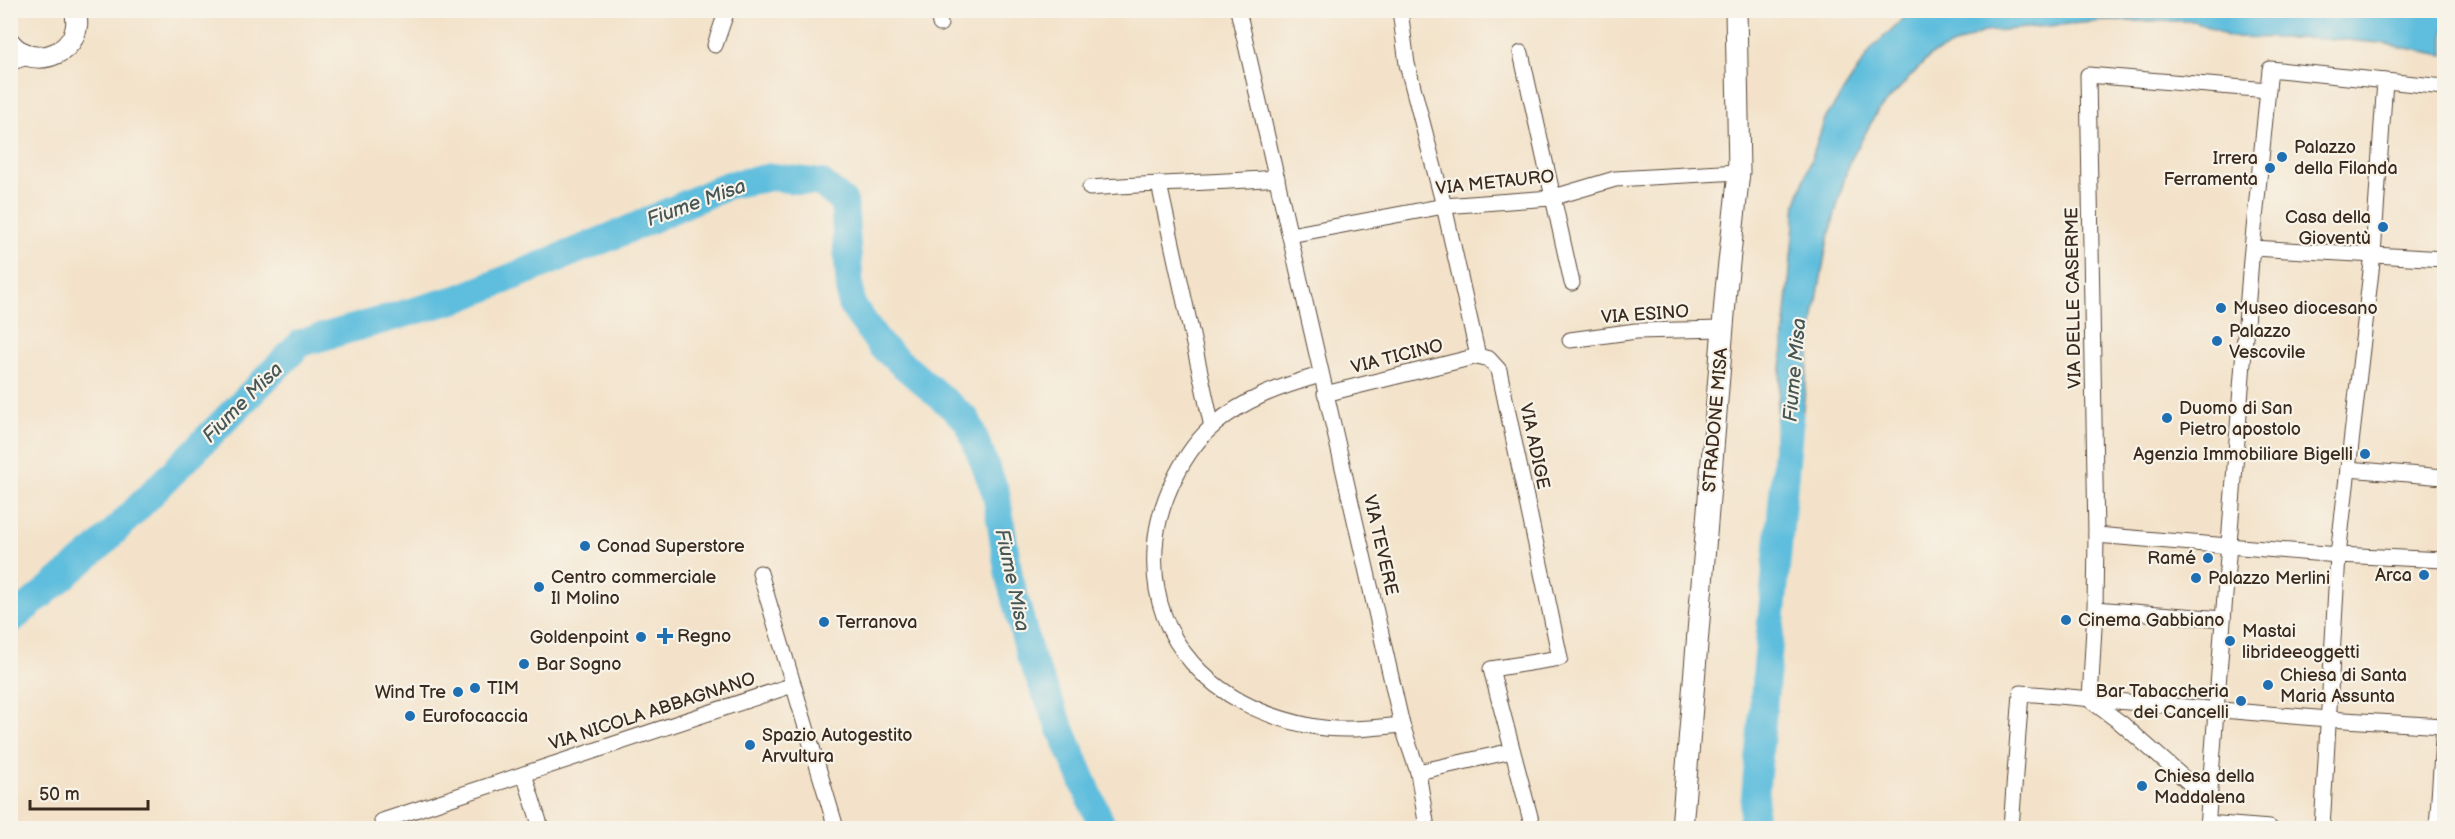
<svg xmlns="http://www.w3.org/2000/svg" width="2455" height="839" viewBox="0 0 2455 839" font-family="'Balsamiq Sans',sans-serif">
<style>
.water{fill:#5fbedd;stroke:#4d747e;stroke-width:1.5}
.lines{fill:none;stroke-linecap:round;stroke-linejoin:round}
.river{stroke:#5fbedd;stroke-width:28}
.street-casing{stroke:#574638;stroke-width:17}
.secondary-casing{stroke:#574638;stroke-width:23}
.primary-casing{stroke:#574638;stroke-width:26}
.street{stroke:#fff;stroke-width:15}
.secondary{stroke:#fff;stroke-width:21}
.primary{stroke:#fff;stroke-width:24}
.poi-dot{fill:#1f6fb2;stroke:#f7f3e8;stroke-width:2}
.labels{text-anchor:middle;stroke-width:4.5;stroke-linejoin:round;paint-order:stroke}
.poi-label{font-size:18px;fill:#3b2a1e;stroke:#f7f3e8;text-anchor:start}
.street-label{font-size:18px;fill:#3b2a1e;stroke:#f7f3e8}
.water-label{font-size:20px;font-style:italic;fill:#465657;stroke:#f7f3e8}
</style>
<rect width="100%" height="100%" fill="#f7f3e8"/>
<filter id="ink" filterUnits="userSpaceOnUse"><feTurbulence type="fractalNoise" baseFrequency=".0167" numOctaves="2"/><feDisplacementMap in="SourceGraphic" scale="12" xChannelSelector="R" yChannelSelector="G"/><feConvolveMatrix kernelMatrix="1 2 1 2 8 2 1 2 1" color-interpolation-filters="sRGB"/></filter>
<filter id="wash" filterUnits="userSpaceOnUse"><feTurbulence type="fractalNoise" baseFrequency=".008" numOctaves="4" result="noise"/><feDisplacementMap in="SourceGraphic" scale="24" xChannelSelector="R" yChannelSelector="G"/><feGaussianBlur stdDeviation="1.35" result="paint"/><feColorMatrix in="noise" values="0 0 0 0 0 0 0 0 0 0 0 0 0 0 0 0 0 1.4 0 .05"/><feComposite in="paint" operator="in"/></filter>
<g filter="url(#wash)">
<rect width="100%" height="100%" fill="#f3e2c9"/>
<polygon class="water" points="1916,10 2444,11 2444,55 2380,43 2337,39 2230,37 2194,21 2104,21 1983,32 1931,55 1877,112 1848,165 1827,244 1814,316 1797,458 1773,458 1796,203 1825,119 1872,48 1908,14"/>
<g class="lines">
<g class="river">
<polyline points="10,621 98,548 301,343 460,298 625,231 728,185 772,177 821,183 844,202 851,304 881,346 967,420 996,493 1009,576 1030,656 1103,828"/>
<polyline points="1752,828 1790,418"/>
</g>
</g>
</g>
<g filter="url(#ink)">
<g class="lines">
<defs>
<g id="street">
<polyline points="938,10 940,24"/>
<polyline points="1238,10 1402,725 1418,772 1427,828"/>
<polyline points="1400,10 1407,64 1444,206 1478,356 1489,359 1499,370 1560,658 1491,669 1533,828"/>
<polyline points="715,45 727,10"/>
<polyline points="1521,53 1572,283"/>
<polyline points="1159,184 1212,427"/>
<path d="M1090 188C1152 183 1214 183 1277 178"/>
<polyline points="1290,235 1444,206 1551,198 1615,179 1739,172"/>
<polyline points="2253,248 2444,259"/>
<polyline points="1570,340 1636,331 1723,329"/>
<path d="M1320 375C1282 386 1244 399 1214 425 1184 450 1161 499 1156 537 1144 641 1214 707 1311 726 1342 732 1372 728 1402 725"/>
<polyline points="1325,394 1478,356"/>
<polyline points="2348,469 2444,477"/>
<polyline points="2096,535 2338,555 2444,560"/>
<polyline points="760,573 836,828"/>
<polyline points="2095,609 2223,619"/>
<polyline points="2090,700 2095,609 2096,535 2088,75 2268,90"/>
<polyline points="2090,700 2121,723 2209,800"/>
<polyline points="1418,772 1512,751"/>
<polyline points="524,774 541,828"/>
<polyline points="2207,823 2270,828"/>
<polyline points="384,828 382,821 793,685"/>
<polyline points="2011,828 2021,693 2328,719 2444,726"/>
<polyline points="2207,828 2251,259 2270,69 2444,87"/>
<polyline points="2322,828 2338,555 2373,254 2385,81"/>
<polyline points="2437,828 2444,724"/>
</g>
<g id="secondary">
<path d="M10 43C35 74 87 50 75 10"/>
<polyline points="1682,828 1726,290 1739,172 1736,10"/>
</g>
<polyline id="primary" points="10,58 22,54"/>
</defs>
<use href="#street" class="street-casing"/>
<use href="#secondary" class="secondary-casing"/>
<use href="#primary" class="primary-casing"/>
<use href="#street" class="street"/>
<use href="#secondary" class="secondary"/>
<use href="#primary" class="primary"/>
</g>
</g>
<g class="poi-dot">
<circle cx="2282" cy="157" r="6"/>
<circle cx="2270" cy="168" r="6"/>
<circle cx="2383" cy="227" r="6"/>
<circle cx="2221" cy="308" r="6"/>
<circle cx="2217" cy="341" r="6"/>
<circle cx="2167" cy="418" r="6"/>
<circle cx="2365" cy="454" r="6"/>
<circle cx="585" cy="546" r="6"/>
<circle cx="2208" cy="558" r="6"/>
<circle cx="2424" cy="575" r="6"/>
<circle cx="2196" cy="578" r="6"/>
<circle cx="539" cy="587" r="6"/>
<circle cx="2066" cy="620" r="6"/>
<circle cx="824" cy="622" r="6"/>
<path d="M662 627h6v6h6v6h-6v6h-6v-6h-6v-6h6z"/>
<circle cx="641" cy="637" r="6"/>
<circle cx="2230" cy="641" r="6"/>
<circle cx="524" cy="664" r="6"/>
<circle cx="2268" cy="685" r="6"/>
<circle cx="475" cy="688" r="6"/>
<circle cx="458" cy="692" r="6"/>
<circle cx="2241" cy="701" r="6"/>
<circle cx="410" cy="716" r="6"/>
<circle cx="750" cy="745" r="6"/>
<circle cx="2142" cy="786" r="6"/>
</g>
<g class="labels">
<g class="poi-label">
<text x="2294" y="153">Palazzo<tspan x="2294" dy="21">della Filanda</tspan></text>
<text x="2258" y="164" text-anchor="end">Irrera<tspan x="2258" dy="21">Ferramenta</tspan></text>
<text x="2371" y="223" text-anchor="end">Casa della<tspan x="2371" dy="21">Gioventù</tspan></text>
<text x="2233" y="314">Museo diocesano</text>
<text x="2229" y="337">Palazzo<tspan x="2229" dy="21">Vescovile</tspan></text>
<text x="2179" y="414">Duomo di San<tspan x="2179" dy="21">Pietro apostolo</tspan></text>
<text x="2353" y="460" text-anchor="end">Agenzia Immobiliare Bigelli</text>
<text x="597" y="552">Conad Superstore</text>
<text x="2196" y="564" text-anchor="end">Ramé</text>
<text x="2412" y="581" text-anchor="end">Arca</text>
<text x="551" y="583">Centro commerciale<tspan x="551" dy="21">Il Molino</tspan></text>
<text x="2208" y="584">Palazzo Merlini</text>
<text x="2078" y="626">Cinema Gabbiano</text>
<text x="836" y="628">Terranova</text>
<text x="2242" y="637">Mastai<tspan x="2242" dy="21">librideeoggetti</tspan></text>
<text x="677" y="642">Regno</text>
<text x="629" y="643" text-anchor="end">Goldenpoint</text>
<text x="536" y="670">Bar Sogno</text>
<text x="2280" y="681">Chiesa di Santa<tspan x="2280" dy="21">Maria Assunta</tspan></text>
<text x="487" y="694">TIM</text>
<text x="2229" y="697" text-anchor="end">Bar Tabaccheria<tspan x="2229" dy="21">dei Cancelli</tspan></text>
<text x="446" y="698" text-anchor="end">Wind Tre</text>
<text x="422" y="722">Eurofocaccia</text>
<text x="762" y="741">Spazio Autogestito<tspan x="762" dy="21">Arvultura</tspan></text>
<text x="2154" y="782">Chiesa della<tspan x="2154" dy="21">Maddalena</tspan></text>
</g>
<g class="street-label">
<text transform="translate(1495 182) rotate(-6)" y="6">VIA METAURO</text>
<text transform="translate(2073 298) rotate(-91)" y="6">VIA DELLE CASERME</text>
<text transform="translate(1645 314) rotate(-4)" y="6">VIA ESINO</text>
<text transform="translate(1397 356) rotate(-14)" y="6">VIA TICINO</text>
<text transform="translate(1715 420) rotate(-85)" y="6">STRADONE MISA</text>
<text transform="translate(1535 446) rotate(78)" y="6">VIA ADIGE</text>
<text transform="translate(1381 545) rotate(77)" y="6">VIA TEVERE</text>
<text transform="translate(652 711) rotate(-18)" y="6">VIA NICOLA ABBAGNANO</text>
</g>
<g class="water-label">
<text transform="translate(696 202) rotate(-20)" y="7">Fiume Misa</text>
<text transform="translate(1794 370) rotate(-85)" y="7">Fiume Misa</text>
<text transform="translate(242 402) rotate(-45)" y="7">Fiume Misa</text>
<text transform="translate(1013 580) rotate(78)" y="7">Fiume Misa</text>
</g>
</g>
<rect width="2455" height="839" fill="none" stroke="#f7f3e8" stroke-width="36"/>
<path d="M30 800v9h118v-9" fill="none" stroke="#3b2a1e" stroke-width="3"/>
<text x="39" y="800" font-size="18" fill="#3b2a1e" stroke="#f7f3e8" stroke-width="4.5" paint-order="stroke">50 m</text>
</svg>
